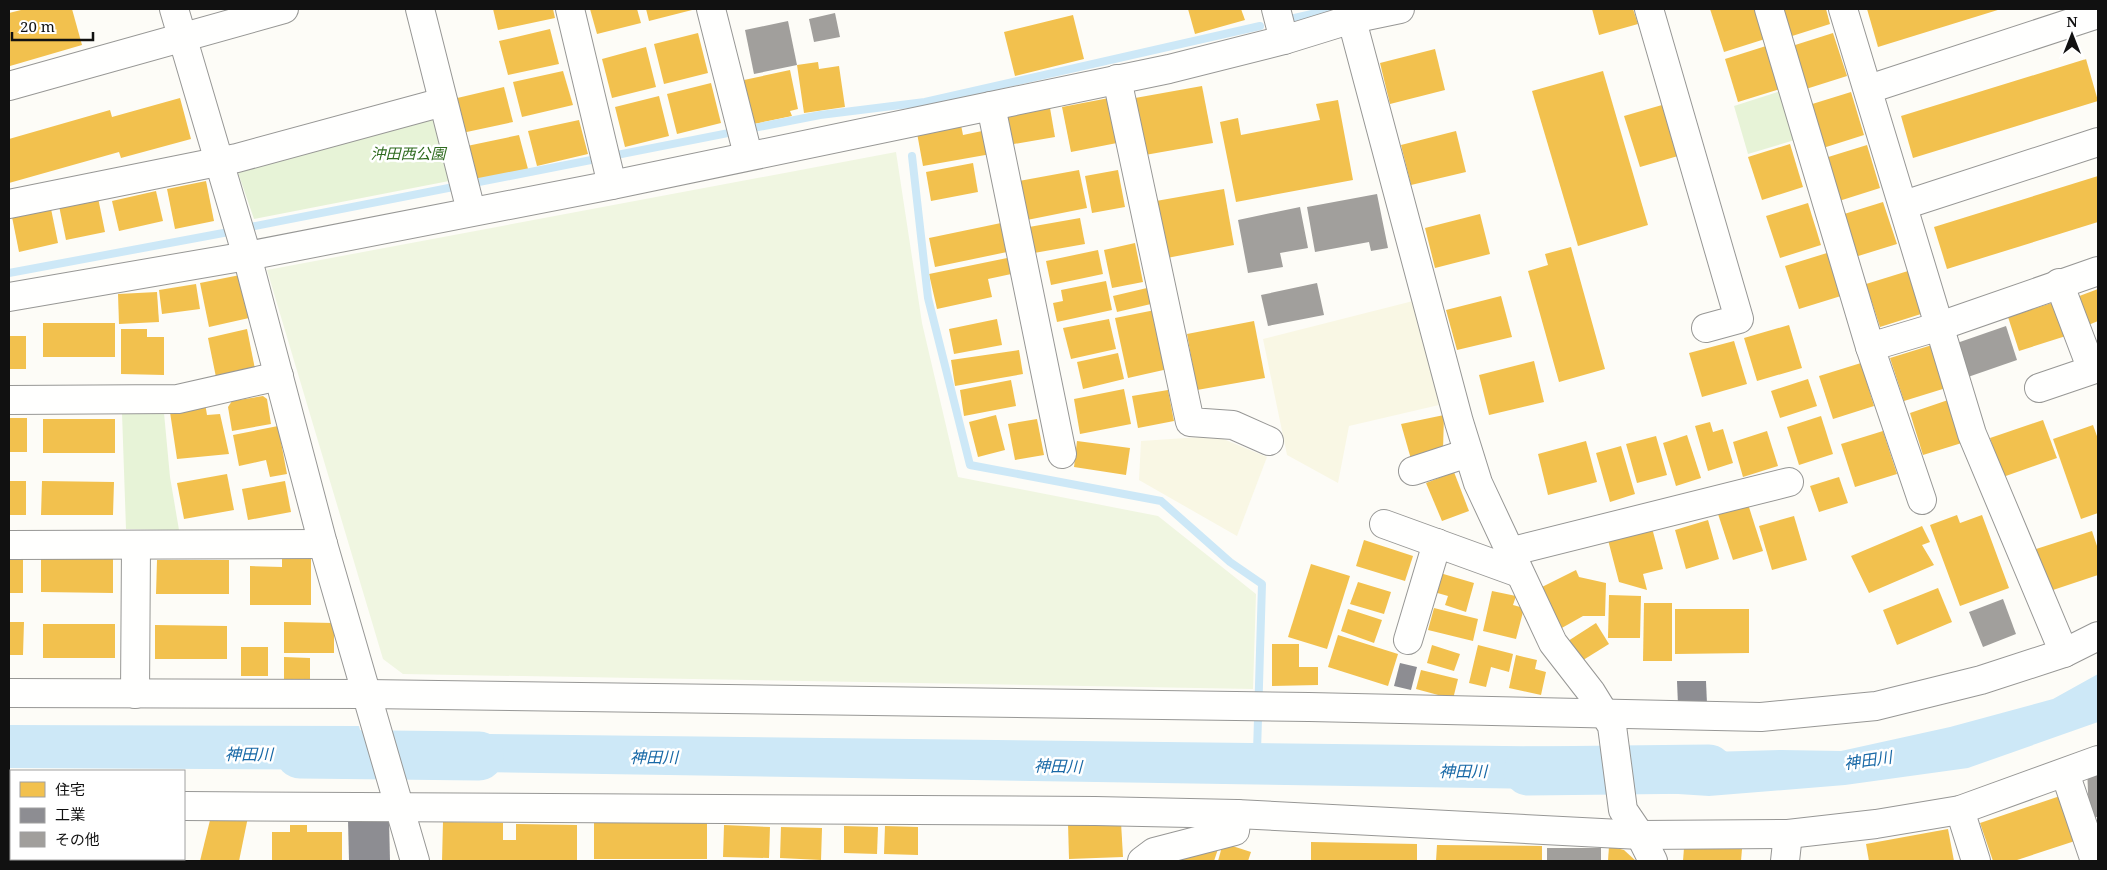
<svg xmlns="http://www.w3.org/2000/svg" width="2107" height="870" viewBox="0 0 2107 870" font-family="'Noto Serif','Noto Sans JP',serif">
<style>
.farmland{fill:#f9f7e4}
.green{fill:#e7f3d7}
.pitch{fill:#f0f6e1}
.water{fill:#cde8f7}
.homes{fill:#f2c14e}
.industry{fill:#8d8d92}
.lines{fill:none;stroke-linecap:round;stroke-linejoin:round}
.stream{stroke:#cde8f7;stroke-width:8}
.river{stroke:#cde8f7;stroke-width:49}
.building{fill:#a19f9c}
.minor-casing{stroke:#979795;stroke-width:30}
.minor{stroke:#fffffe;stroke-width:28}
.labels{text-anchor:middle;stroke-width:5;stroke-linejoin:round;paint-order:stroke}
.park-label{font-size:15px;font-style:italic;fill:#2f6b1f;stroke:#fff}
.water-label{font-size:16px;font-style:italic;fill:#1768a6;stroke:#fff}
</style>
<rect width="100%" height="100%" fill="#fdfcf7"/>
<g class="farmland">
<polygon points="1413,301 1439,405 1349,426 1338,483 1287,455 1263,339"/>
<polygon points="1216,436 1267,457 1237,536 1139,480 1141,441"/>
</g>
<g class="green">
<polygon points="1784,90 1798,139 1748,154 1734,106"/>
<polygon points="435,111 449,181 254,219 235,164"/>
<polygon points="122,413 164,413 170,477 179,530 126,529"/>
</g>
<polygon class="pitch" points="896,152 922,323 958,477 1158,516 1256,594 1253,689 403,674 383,659 267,270"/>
<g class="water">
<polygon points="2098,674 2098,722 1968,768 1845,785 1709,796 1647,792 1637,754 1781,750 1841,751 1950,727 2053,699"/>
<polygon points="9,725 359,726 371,770 9,768"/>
<polygon points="406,733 1589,747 1598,790 416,771"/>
</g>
<g class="homes">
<polygon points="25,9 72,9 82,45 10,66 9,13"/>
<polygon points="493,9 553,9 555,18 498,30"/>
<polygon points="590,9 637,9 641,23 597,34"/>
<polygon points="646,9 696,9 649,21"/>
<polygon points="1188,9 1241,9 1245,20 1195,34"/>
<polygon points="1592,9 1633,9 1638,24 1599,35"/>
<polygon points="1710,9 1756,9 1765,39 1724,52"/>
<polygon points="1780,9 1826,9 1830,24 1789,37"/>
<polygon points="1867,9 2001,9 1878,47"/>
<polygon points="1073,15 1084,59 1015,76 1004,32"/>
<polygon points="550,29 559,64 508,75 499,41"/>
<polygon points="698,33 708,73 664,84 654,44"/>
<polygon points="1833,33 1847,76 1806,89 1792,46"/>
<polygon points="1766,46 1780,89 1738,102 1725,59"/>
<polygon points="646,47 656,87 612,98 602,59"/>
<polygon points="1435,49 1445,90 1390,104 1380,63"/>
<polygon points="2086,59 2098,101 1913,158 1901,116"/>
<polygon points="818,62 819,69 839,66 845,107 804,113 797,65"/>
<polygon points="790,70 798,109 790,111 792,116 754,124 744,80"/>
<polygon points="563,71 573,105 522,117 513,82"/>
<polygon points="1603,71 1648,225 1578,246 1532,91"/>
<polygon points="711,83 721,123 677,134 667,94"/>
<polygon points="1202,86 1213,143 1145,155 1135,98"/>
<polygon points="504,87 513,122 462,133 453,99"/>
<polygon points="1851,92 1864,135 1823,148 1809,105"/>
<polygon points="659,96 669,136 625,147 615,107"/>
<polygon points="180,98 191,139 121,158 119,152 9,183 9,139 110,110 112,117"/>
<polygon points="1109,98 1117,143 1071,152 1062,107"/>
<polygon points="1338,100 1353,180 1236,202 1220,122 1238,118 1241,135 1320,120 1316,104"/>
<polygon points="1662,105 1678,156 1640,167 1624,116"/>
<polygon points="1050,108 1055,137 1008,145 1002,116"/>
<polygon points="579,120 588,154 537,166 528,131"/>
<polygon points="961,125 963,135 987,130 991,154 923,166 917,133"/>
<polygon points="1456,131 1466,172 1411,185 1401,145"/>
<polygon points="519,135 528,169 476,180 467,146"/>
<polygon points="1790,144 1803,187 1762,200 1748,157"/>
<polygon points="1867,145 1880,188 1839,201 1825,158"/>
<polygon points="973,163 978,192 931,201 926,172"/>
<polygon points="1079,170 1087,208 1027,220 1019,181"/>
<polygon points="1118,170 1125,207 1092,213 1085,176"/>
<polygon points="2098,176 2098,222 1947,269 1934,227"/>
<polygon points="206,181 214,221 175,229 167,189"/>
<polygon points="1224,189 1234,245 1167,258 1156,201"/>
<polygon points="156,191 163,221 119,231 112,201"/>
<polygon points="97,193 105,232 66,240 58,201"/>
<polygon points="1883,202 1897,244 1855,257 1841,215"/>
<polygon points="1808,203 1821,245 1780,258 1766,216"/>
<polygon points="50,204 58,243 19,252 11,212"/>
<polygon points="1480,214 1490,254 1435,268 1425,228"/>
<polygon points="1080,218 1085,244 1034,253 1029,227"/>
<polygon points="1001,223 1007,252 935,267 929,238"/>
<polygon points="1135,243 1143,282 1112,288 1104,250"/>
<polygon points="1571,247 1605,369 1559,382 1528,271 1548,265 1545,254"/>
<polygon points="1098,250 1103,274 1051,285 1046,261"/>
<polygon points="1827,253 1841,296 1799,309 1785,266"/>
<polygon points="1012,257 1016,273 988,279 992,297 937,309 929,274"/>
<polygon points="1908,271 1921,314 1880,327 1866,284"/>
<polygon points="240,275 249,318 209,327 200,283"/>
<polygon points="1106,281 1112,310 1057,322 1053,303 1063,301 1061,290"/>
<polygon points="196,284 200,309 162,314 159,290"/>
<polygon points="1147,288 1151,304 1117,312 1113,296"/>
<polygon points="2098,289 2098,321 2086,326 2074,298"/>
<polygon points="157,292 159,322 119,324 118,294"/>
<polygon points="1501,296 1512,337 1457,350 1446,310"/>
<polygon points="2058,301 2069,335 2019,351 2008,317"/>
<polygon points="1155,310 1168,369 1128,378 1115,318"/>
<polygon points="997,319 1002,345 954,354 949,329"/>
<polygon points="1109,319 1116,349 1071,359 1063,328"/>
<polygon points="1254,321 1265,378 1197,390 1187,334"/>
<rect x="43" y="323" width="72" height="34"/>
<polygon points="1789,325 1802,368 1757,381 1744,338"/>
<polygon points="121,329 147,329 147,337 164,337 164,375 121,374"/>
<polygon points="247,329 256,374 217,382 208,338"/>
<rect x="9" y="336" width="17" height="33"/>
<polygon points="1734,341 1747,384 1702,397 1689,353"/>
<polygon points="1932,345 1946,388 1904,401 1890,358"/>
<polygon points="1019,350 1023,374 955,386 951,360"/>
<polygon points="1118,353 1124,379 1083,389 1077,362"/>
<polygon points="1534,361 1544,402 1489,415 1479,375"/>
<polygon points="1861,363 1874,406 1833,419 1819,376"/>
<polygon points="1808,379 1817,406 1780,418 1771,391"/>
<polygon points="1011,380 1016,406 964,416 960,390"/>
<polygon points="1124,389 1131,424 1080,434 1074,399"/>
<polygon points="1168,390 1174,421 1138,428 1132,396"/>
<polygon points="263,396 267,399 271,424 232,431 228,407 232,401"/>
<polygon points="1951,399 1965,442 1923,455 1910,413"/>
<polygon points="205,403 207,415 220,414 229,454 177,459 170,412"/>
<polygon points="996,415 1005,450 978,457 969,422"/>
<polygon points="1444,415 1443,450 1411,459 1401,424"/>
<polygon points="1821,416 1833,454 1799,465 1787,427"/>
<rect x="9" y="418" width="18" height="34"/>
<rect x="43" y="419" width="72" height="34"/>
<polygon points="1037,419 1044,455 1015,460 1008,424"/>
<polygon points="2043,420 2057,458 2003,477 1990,438"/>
<polygon points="1710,422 1713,432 1723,429 1733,463 1708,471 1695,426"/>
<polygon points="2093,425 2098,439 2098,513 2081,519 2053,439"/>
<polygon points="278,426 287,474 270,477 266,460 239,466 233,435"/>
<polygon points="1767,431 1778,466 1743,477 1733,442"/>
<polygon points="1883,431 1897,474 1855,487 1841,444"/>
<polygon points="1687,435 1701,478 1676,486 1663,443"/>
<polygon points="1656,436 1667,475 1637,483 1626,444"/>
<polygon points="1077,441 1130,448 1126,475 1074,467"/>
<polygon points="1586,441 1597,482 1548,495 1538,454"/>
<polygon points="1621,446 1635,494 1610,502 1596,453"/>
<polygon points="1454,472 1469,511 1442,521 1426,483"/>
<polygon points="227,474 234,510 184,519 177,483"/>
<polygon points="1839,477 1848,503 1819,512 1810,486"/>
<rect x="9" y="481" width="17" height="34"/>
<polygon points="42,481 114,482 113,515 41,515"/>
<polygon points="285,481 291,512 248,520 242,489"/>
<polygon points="1748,504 1763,551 1733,560 1718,514"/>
<polygon points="1957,515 1960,523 1982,515 2009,588 1960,606 1930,525"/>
<polygon points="1794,516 1807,560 1772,570 1759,526"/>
<polygon points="1708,520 1719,559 1686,569 1675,530"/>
<polygon points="1922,526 1930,542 1922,545 1934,565 1869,593 1851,556"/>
<polygon points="1652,528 1663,569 1643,574 1647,590 1619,582 1608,540"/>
<polygon points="2092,531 2098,549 2098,575 2047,592 2033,550"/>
<polygon points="1364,540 1413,556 1405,581 1356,566"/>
<polygon points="282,558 311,558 311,605 250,605 250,566 282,567"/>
<rect x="9" y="559" width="14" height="34"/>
<polygon points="41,559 113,559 113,593 41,592"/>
<polygon points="157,560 229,560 229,594 156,594"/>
<polygon points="1311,564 1350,576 1327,649 1288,637"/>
<polygon points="1576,570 1579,577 1606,583 1605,616 1583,616 1560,629 1538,589"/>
<polygon points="1440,573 1474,583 1466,612 1445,605 1448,596 1434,592"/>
<polygon points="1358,582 1391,592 1384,614 1350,604"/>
<polygon points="1938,588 1952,622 1897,645 1883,610"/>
<polygon points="1492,591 1516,596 1513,605 1524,608 1516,639 1483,631"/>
<polygon points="1609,595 1641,596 1640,638 1608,638"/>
<polygon points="1644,603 1672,603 1672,661 1643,661"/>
<polygon points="1434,608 1478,619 1473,641 1428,630"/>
<polygon points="1348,609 1382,620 1374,643 1341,631"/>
<polygon points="1675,609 1749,609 1749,653 1675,654"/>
<polygon points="9,622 24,622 23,655 9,655"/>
<polygon points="284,622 334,623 334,653 284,653"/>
<polygon points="1596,623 1609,644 1580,662 1568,641"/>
<rect x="43" y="624" width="72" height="34"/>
<polygon points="155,625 227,626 227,659 155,659"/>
<polygon points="1338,635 1398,654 1388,686 1328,667"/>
<polygon points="1272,644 1299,644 1299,667 1318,667 1318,685 1272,686"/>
<polygon points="1432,645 1460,654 1454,671 1427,663"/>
<polygon points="1478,645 1513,654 1509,672 1491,667 1486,687 1469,683"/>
<rect x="241" y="647" width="27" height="29"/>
<polygon points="1516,655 1537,660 1535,669 1546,672 1541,695 1509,688"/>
<polygon points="284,657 310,658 310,682 284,681"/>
<polygon points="1421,670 1458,679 1453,699 1416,689"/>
<polygon points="2063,795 2078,840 2014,861 1993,861 1980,823"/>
<polygon points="211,816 248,817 239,861 200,861"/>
<polygon points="443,822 503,823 503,840 516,840 516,824 577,825 577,861 442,861"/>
<polygon points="1121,822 1123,857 1069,859 1068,823"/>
<rect x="594" y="823" width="113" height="36"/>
<polygon points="290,825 307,825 307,832 342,832 342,861 272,861 272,832 290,832"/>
<polygon points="724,825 770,827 769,858 723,857"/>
<polygon points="844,826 878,827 877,854 844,853"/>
<polygon points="885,826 918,827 918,855 884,854"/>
<polygon points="781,827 822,828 821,860 780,858"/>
<polygon points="1948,829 1954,861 1869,861 1866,844"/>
<polygon points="1311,842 1417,844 1417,861 1311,861"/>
<polygon points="1223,843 1251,852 1248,861 1218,861"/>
<polygon points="1437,845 1542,846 1542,861 1436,861"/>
<polygon points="1609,846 1624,850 1636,861 1608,861"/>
<polygon points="1684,848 1742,849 1741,861 1683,861"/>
<polygon points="1218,849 1214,861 1177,861 1179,856"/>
</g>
<g class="industry">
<polygon points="1400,663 1417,667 1411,690 1394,686"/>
<polygon points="1677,681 1706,681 1707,704 1678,705"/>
<polygon points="389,819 390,861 349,861 348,820"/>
</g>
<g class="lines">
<g class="stream">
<polyline points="1290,19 1334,9"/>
<polyline points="912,156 928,298 970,465 1161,501 1230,562 1262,584 1257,752"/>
<polyline points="245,228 820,115 925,102 1260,26"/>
<polyline points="9,273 234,231"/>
</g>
<g class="river">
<polyline points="300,754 479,756"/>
<polyline points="1528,771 1709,769"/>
</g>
</g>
<g class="building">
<polygon points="835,13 840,37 814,42 809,19"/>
<polygon points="788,21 797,65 754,74 745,30"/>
<polygon points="1377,194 1388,248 1371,251 1369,242 1315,252 1307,207"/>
<polygon points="1300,207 1308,248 1280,253 1283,267 1248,273 1238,220"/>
<polygon points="1317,283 1324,315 1268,326 1261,295"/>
<polygon points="2006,326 2017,360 1968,377 1957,343"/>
<polygon points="2003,599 2016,634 1983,647 1969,612"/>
<polygon points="2087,767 2098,767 2098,817 2089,817"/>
<rect x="1547" y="848" width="54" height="13"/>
</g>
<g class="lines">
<defs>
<g id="minor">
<polyline points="174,9 247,256 323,544 415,861"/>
<polyline points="420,9 471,211"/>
<polyline points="570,9 612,185"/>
<polyline points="711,9 748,155"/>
<polyline points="1276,9 1284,40"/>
<polyline points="1349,9 1459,422 1478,483 1553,643 1591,692 1612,726 1623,810 1640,835 1653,861"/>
<polyline points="1649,9 1739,319 1706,328"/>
<polyline points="1769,9 1870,347"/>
<polyline points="1843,9 1972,434 2064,653"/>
<polyline points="1117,79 1190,422 1233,425 1269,441"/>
<polyline points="9,86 284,9"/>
<polyline points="1869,89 2098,14"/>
<polyline points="991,106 1062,454"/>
<polyline points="9,204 237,158 443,102"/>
<polyline points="1904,205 2098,142"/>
<polyline points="9,297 247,256 612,185 991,106 1169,69 1284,40 1352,19 1400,9"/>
<polyline points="2039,388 2092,370 2059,283"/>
<polyline points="9,400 178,399 279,376"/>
<polyline points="1413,471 1468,453"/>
<polyline points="1922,500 1870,347 1940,326 2098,271"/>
<polyline points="1384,524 1519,573"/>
<polyline points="9,545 323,544"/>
<polyline points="1509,552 1789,482"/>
<polyline points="1408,640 1437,543"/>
<polyline points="9,693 367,694 1309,707 1761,717 1876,706 1981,680 2064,653 2098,636"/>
<polyline points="135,694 136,546"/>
<polyline points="2065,773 2095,861"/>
<polyline points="9,806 11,806"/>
<polyline points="184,806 1095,811 1237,814 1640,835 1788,834 1876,824 1960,810 2098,760"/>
<polyline points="1960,810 1976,861"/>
<polyline points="1142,861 1154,852 1235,831 1237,814"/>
<polyline points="1785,861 1788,834"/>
</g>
</defs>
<use href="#minor" class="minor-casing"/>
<use href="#minor" class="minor"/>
</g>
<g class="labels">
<g class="park-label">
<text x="408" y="159">沖田西公園</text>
</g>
<g class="water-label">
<text x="249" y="760">神田川</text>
<text x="654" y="763">神田川</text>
<text transform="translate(1868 760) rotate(-8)" y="6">神田川</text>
<text transform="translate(1058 766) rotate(1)" y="6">神田川</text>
<text x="1463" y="777">神田川</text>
</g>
</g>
<rect width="2107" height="870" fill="none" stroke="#111111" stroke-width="20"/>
<rect x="10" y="770" width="175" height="90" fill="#ffffff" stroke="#a0a0a0"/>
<rect x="20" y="782" width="25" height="15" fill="#f2c14e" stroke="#a0a0a0"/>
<text x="55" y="795" font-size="15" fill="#111111">住宅</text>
<rect x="20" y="808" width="25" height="15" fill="#8d8d92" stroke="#a0a0a0"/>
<text x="55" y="820" font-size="15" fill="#111111">工業</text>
<rect x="20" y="832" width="25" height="15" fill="#a19f9c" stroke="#a0a0a0"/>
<text x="55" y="845" font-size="15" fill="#111111">その他</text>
<g transform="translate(2072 35)" stroke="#ffffff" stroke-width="4" paint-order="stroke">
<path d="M0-4L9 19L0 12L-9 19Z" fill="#111111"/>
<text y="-8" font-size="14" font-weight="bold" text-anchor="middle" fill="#111111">N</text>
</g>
<path d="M12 32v8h81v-8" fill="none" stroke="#111111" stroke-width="2.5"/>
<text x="20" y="32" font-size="15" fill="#111111" stroke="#ffffff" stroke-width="4" paint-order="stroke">20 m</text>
</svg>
